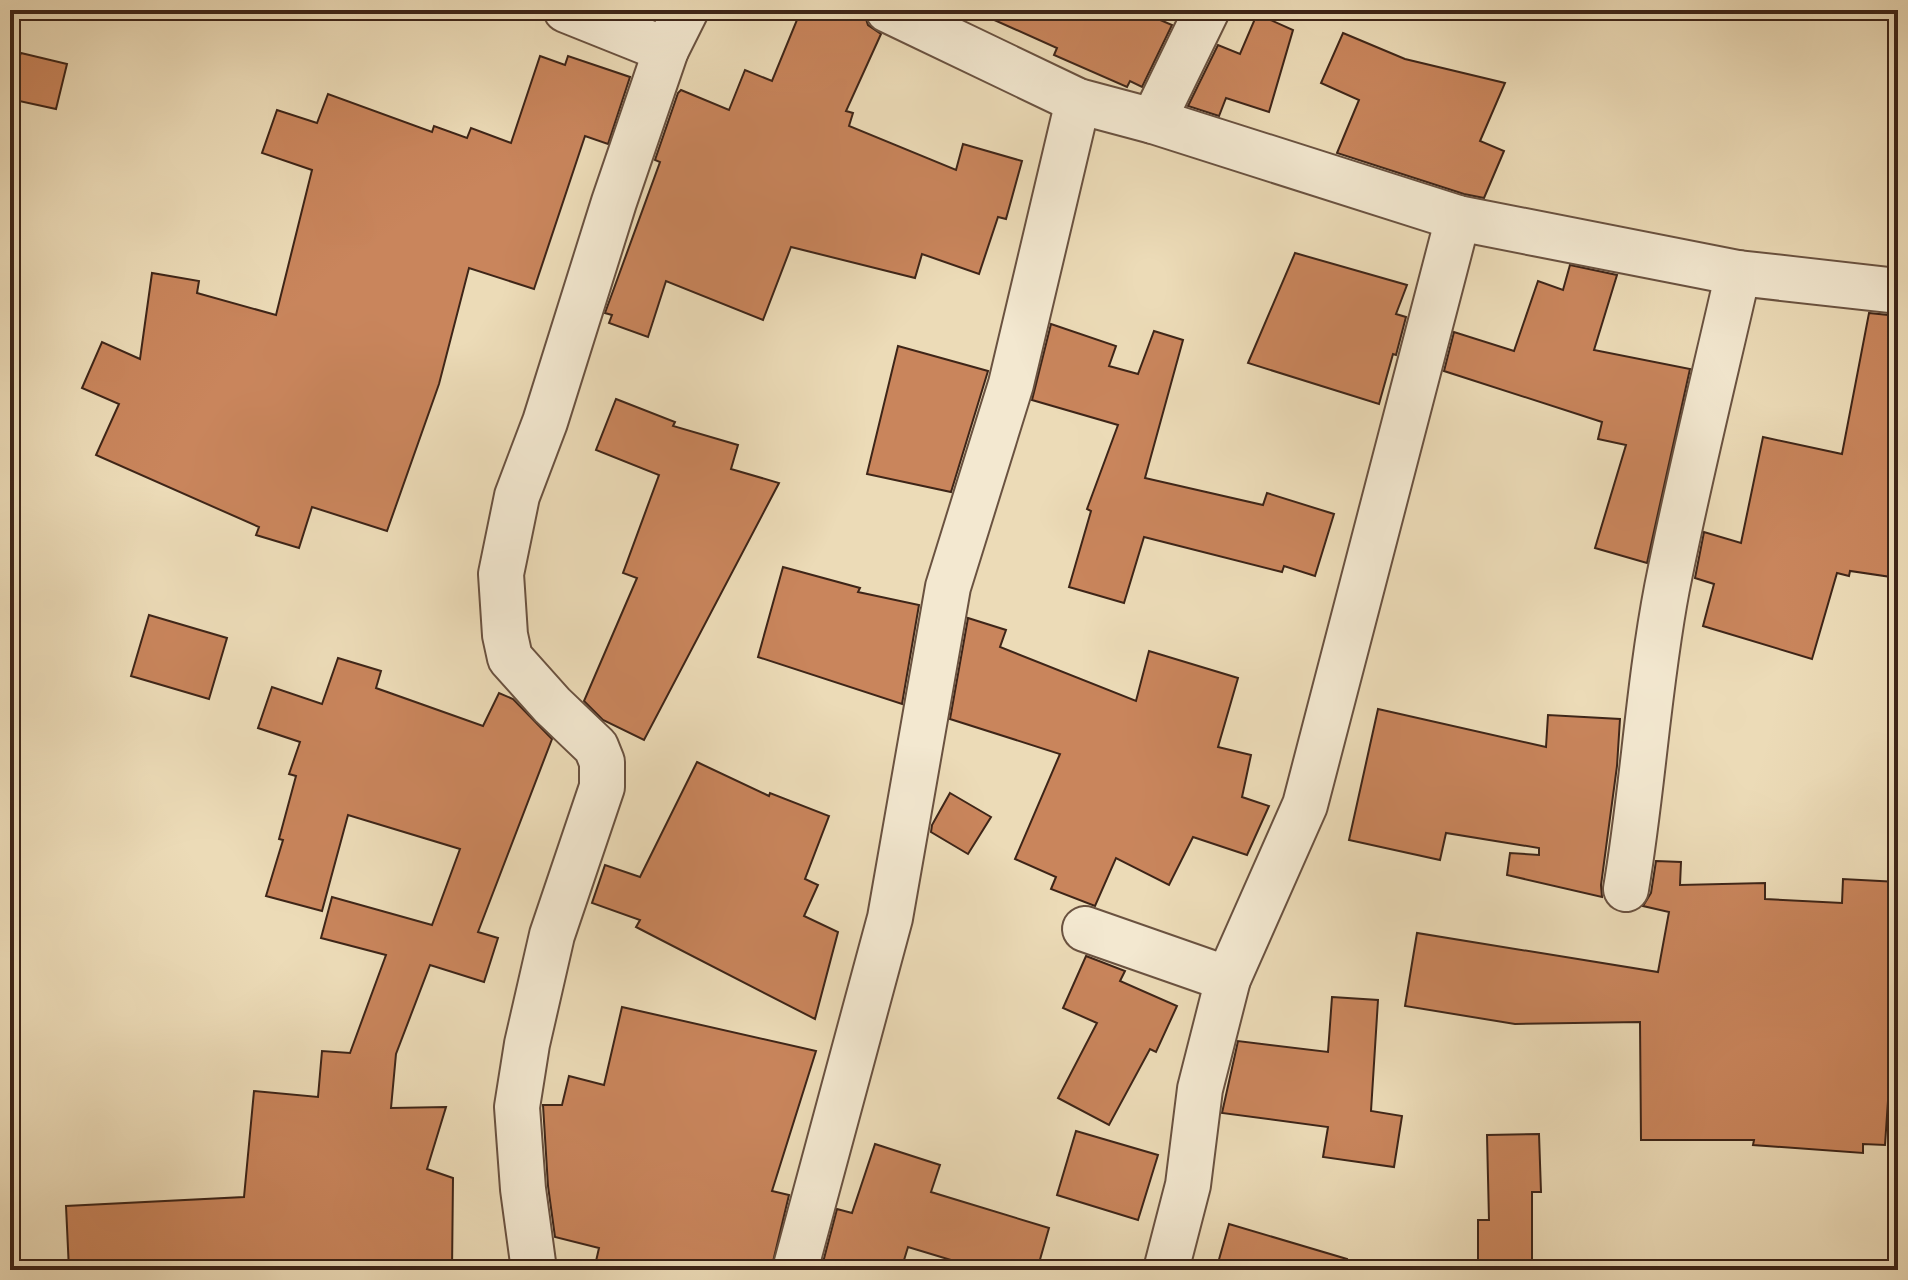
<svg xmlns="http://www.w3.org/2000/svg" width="1908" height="1280" viewBox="0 0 1908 1280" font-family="Alegreya,serif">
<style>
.building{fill:#c9855c;stroke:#3e2518;stroke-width:2}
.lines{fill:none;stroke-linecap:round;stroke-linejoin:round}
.minor-casing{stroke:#6a5240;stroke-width:48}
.minor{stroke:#f3e8d0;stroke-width:44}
</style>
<rect width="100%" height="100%" fill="#ecdbb7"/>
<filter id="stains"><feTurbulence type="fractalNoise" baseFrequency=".0025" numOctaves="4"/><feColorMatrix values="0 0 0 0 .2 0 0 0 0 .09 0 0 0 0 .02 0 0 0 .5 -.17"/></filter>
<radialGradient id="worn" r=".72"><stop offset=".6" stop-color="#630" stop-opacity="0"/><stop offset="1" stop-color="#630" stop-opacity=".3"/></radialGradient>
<g class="building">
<polygon points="801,10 863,10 868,25 881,34 846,111 853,113 849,126 956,170 963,144 1022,161 1006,219 998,217 979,274 922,254 915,278 791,247 763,320 666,281 648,337 609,323 612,315 605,313 660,162 655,160 678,93 681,90 729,110 745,70 772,81"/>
<polygon points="972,10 1137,10 1172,25 1142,87 1130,81 1127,87 1054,55 1057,48"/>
<polygon points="1257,14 1293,30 1269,112 1226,98 1219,116 1188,106 1218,45 1240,54"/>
<polygon points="1343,33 1405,59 1505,83 1480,141 1504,151 1484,198 1464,194 1337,153 1359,100 1321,83"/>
<polygon points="21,53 67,64 56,109 10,99 10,56 19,58"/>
<polygon points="540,56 565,65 568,56 630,77 608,144 585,136 534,289 469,268 439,384 387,531 312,507 299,548 256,535 259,527 96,455 119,404 82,388 102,342 140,359 152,273 199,281 197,293 276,315 312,170 262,153 277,110 317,123 328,94 432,132 434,126 467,138 471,128 511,143"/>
<polygon points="1295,253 1407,285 1396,314 1406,317 1396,355 1393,354 1379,404 1248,363"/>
<polygon points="1570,265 1617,275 1594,350 1690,369 1647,563 1595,548 1626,445 1598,439 1602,422 1444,371 1454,332 1514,351 1538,281 1563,290"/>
<polygon points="1869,313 1898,316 1898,578 1850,571 1849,576 1837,573 1812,659 1703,626 1714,584 1695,578 1704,532 1741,543 1763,437 1842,454"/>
<polygon points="1051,324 1116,346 1109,366 1138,374 1154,331 1183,340 1145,478 1263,505 1267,493 1334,514 1315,576 1284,566 1282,572 1144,537 1124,603 1069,587 1091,511 1087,509 1118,425 1032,400"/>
<polygon points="898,346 988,371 951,492 867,474"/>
<polygon points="616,399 675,422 673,426 738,445 731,469 779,483 644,740 603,720 584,701 637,578 623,573 659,475 596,450"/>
<polygon points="783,567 860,588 858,592 919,605 902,704 758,657"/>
<polygon points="149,615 227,638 209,699 131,676"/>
<polygon points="968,618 1006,630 1000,647 1136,701 1149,651 1238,678 1218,747 1251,755 1242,797 1269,806 1247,855 1193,837 1169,885 1116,858 1095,906 1051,889 1056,877 1015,859 1060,754 950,719"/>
<polygon points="338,658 381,671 376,688 483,726 499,693 513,699 552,739 478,932 498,938 484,982 430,965 396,1054 391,1108 446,1107 427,1169 453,1178 452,1270 69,1270 66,1206 244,1197 254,1091 318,1097 322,1051 350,1053 386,955 321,938 332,897 432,925 460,849 348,815 322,911 266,896 283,840 279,839 296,776 289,774 300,742 258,728 272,687 322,704"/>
<polygon points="1378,709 1546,747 1548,715 1620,719 1617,766 1601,885 1602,897 1507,875 1510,853 1539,855 1539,848 1446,833 1440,860 1349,840"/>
<polygon points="697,762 769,796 770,793 829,816 805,879 818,885 804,916 838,932 815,1019 636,927 640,920 592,903 605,865 640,877"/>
<polygon points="950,793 991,817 968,854 931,832 932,825"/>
<polygon points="1656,861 1681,862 1680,885 1765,883 1765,899 1842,903 1843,879 1898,882 1898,1042 1892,1042 1885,1145 1863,1144 1863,1153 1753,1145 1754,1140 1641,1140 1640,1022 1515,1024 1405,1006 1417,933 1658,972 1669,912 1643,906 1651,893"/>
<polygon points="1086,956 1125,971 1120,981 1177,1006 1156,1052 1150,1049 1109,1125 1058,1098 1097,1023 1063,1008"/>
<polygon points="1332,997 1378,1000 1371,1111 1402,1116 1394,1167 1323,1157 1328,1127 1222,1113 1238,1041 1328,1052"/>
<polygon points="622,1007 816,1051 772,1191 789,1195 771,1270 594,1270 599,1248 555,1237 548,1186 543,1105 562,1105 569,1076 604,1085"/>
<polygon points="1076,1131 1158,1155 1138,1220 1057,1195"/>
<polygon points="1539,1134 1541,1192 1532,1192 1532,1270 1478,1270 1478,1220 1489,1220 1487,1135"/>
<polygon points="875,1144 940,1165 931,1192 1049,1228 1037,1270 984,1270 908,1247 901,1270 821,1270 837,1209 852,1213"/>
<polygon points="1229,1224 1347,1259 1345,1270 1216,1270"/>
</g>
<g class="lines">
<defs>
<g id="minor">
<polyline points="566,10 666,50"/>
<polyline points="888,10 1078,101 1153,121 1458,218 1738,273 1898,291"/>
<polyline points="1153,121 1207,10"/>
<path d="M1626 889C1643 789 1648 687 1667 588 1688 482 1714 378 1738 273"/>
<polyline points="1085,929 1228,979"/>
<polyline points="534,1270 523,1189 517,1107 527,1044 552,935 602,787 602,762 596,747 552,705 510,658 505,635 501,574 517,496 545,422 614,202 666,50 686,10"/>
<polyline points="795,1270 890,918 948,587 1011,384 1078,101"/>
<polyline points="1166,1270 1188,1185 1200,1089 1228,979 1305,805 1458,218"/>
</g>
</defs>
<use href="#minor" class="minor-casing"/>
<use href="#minor" class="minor"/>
</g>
<rect width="1908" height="1280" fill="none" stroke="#ecdbb7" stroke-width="40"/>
<rect x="12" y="12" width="1884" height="1256" fill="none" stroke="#3e2518" stroke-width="4"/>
<rect x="20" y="20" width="1868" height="1240" fill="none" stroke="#3e2518" stroke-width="2"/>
<rect width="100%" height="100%" filter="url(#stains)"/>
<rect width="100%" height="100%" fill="url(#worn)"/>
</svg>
